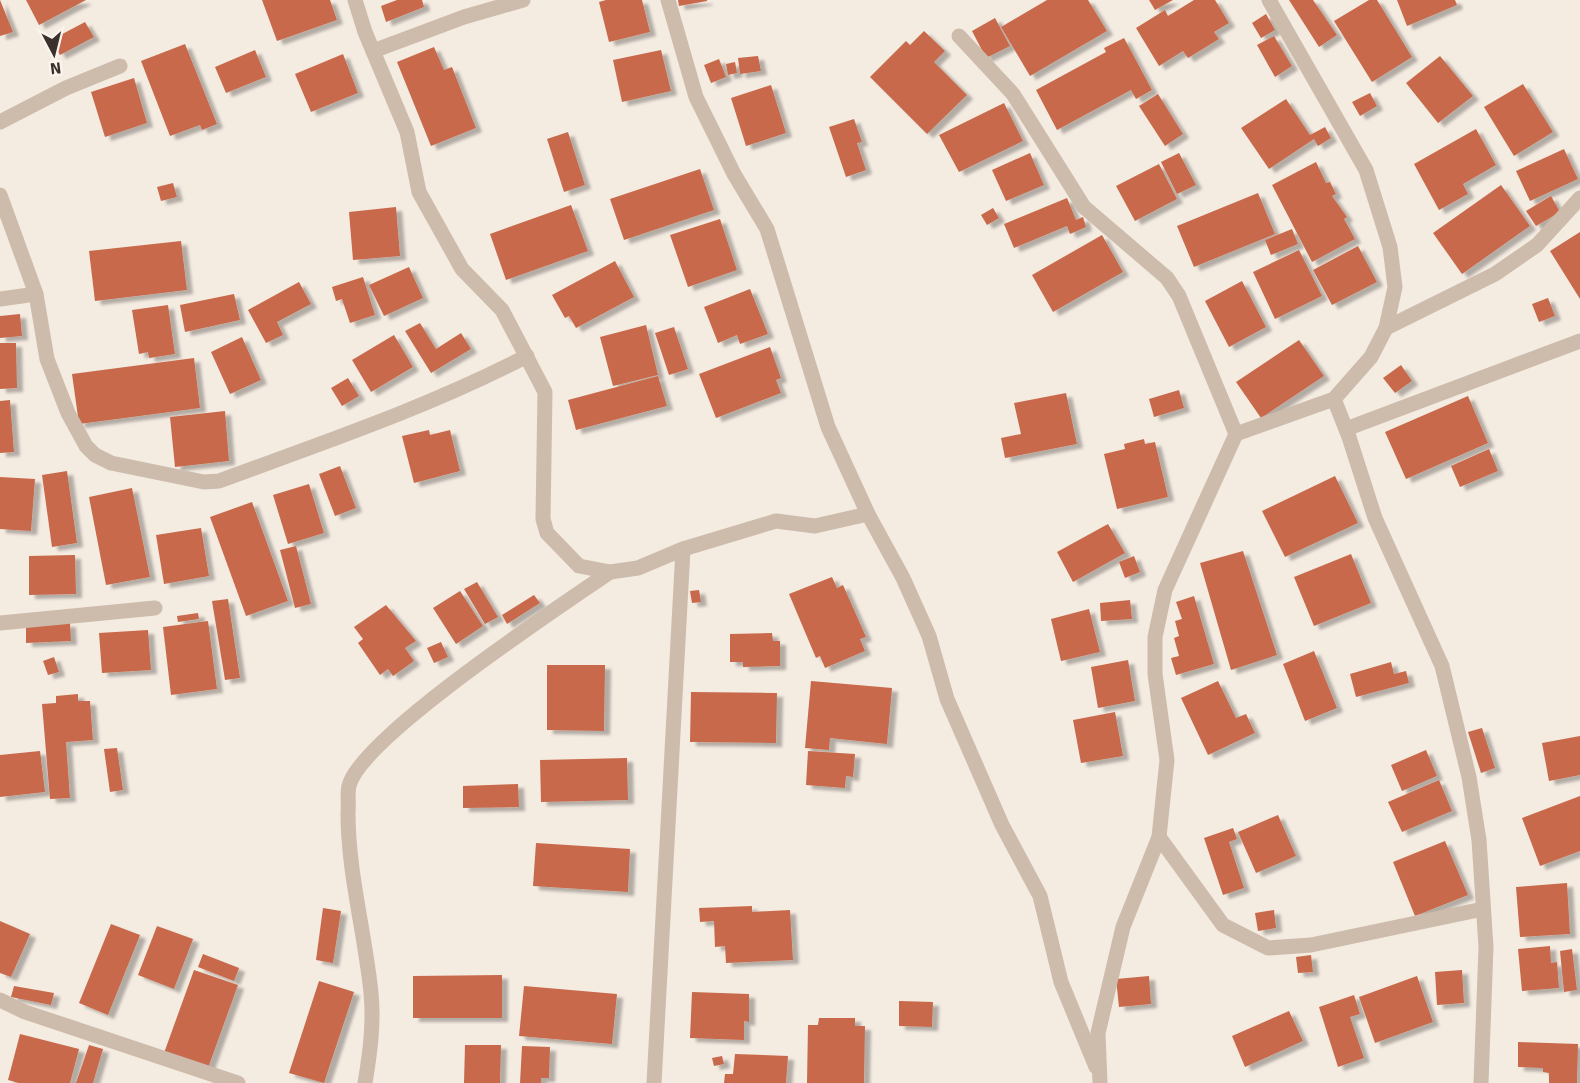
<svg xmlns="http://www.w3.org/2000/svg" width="1580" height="1083" viewBox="0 0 1580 1083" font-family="Signika,sans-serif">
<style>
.building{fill:#c8694b;filter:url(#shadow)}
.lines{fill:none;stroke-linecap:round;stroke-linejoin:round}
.street{stroke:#cdbbac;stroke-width:15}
</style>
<defs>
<filter id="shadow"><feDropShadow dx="6" dy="4" stdDeviation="1.5" flood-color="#0004"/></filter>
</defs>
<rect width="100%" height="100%" fill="#f4ebe1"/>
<g class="building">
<polygon points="0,0 13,32 0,36"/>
<polygon points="26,0 86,0 39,25"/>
<polygon points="262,0 330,0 337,20 277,41"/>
<polygon points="397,0 422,0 424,7 386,22 381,6"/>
<polygon points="606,0 642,0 650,32 609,42 599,2"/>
<polygon points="678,0 707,0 707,1 679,6"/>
<polygon points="1047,0 1088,0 1107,31 1030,76 1001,27"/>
<polygon points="1149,0 1173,0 1155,10"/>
<polygon points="1194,0 1215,0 1229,23 1214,32 1219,39 1188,58 1183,51 1159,66 1136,28 1165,10 1168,16"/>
<polygon points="1289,0 1313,0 1337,35 1319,47"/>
<polygon points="1369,0 1377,0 1412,57 1372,82 1334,21"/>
<polygon points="1397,0 1455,0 1457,5 1407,26"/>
<polygon points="1266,14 1275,30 1261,38 1252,23"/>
<polygon points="995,18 1010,46 986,58 972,31"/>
<polygon points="85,22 94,37 60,55 51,40"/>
<polygon points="924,31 945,51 934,62 967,95 927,134 870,77 906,41 910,45"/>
<polygon points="1274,36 1292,66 1275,77 1257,45"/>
<polygon points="1124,38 1152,90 1136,99 1131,90 1057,130 1036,90 1106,52 1104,48"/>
<polygon points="185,44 217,124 202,130 200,125 170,136 141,61"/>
<polygon points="434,47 444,70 452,67 476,128 431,146 397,62"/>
<polygon points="255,50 266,77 226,93 215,67"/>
<polygon points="661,50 671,91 622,102 613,60"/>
<polygon points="343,54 358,93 311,112 295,74"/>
<polygon points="758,56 761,71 740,74 738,58"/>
<polygon points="1440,56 1473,96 1438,123 1406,83"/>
<polygon points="719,59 726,77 711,83 704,65"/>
<polygon points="735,62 737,73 728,75 726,64"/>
<polygon points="134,78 147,123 105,137 91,92"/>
<polygon points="1523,84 1553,132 1514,156 1484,107"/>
<polygon points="771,85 786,133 746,146 731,98"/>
<polygon points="1370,93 1377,106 1360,116 1352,102"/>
<polygon points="1158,94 1183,134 1165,146 1139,106"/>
<polygon points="1286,99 1310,135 1325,127 1331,138 1318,146 1314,139 1269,169 1241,128"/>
<polygon points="1004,103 1023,141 959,172 939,135"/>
<polygon points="854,119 862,142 857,143 866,170 846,177 829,127"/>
<polygon points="1476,129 1496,165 1463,184 1468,194 1439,210 1414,164"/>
<polygon points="568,132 585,185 564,192 547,139"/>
<polygon points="1564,149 1578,179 1530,201 1516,171"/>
<polygon points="1030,153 1044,185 1006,201 992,170"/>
<polygon points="1179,153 1196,185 1177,194 1161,162"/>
<polygon points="1316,162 1326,183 1330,182 1336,194 1332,196 1347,217 1344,219 1355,239 1312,262 1272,185"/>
<polygon points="1159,164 1177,199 1135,221 1116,186"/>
<polygon points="700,169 714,210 624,240 610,199"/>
<polygon points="173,183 177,197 161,201 157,187"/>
<polygon points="1501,185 1530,226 1462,274 1433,233"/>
<polygon points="1258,193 1275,234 1194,267 1177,226"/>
<polygon points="1551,196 1560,212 1536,226 1526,211"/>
<polygon points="1067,198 1076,220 1083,217 1086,227 1070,234 1067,226 1014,248 1004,224"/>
<polygon points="571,205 588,251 506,280 490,234"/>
<polygon points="396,207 400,256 353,260 349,212"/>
<polygon points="993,208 999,218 987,225 981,215"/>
<polygon points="720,219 737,270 688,287 670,235"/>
<polygon points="1292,229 1298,244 1271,255 1265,240"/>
<polygon points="1580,232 1580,299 1550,251"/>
<polygon points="1102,235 1123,272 1053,312 1032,275"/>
<polygon points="181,241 187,290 95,301 89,251"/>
<polygon points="1358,246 1377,282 1332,305 1313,270"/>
<polygon points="1299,250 1322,296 1275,319 1253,272"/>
<polygon points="615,261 634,297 576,328 569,316 565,318 552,295"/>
<polygon points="409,267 423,298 384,316 369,285"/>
<polygon points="363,277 375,315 350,323 342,299 336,301 332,287"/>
<polygon points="1242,281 1266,327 1229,347 1205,301"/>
<polygon points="299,282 311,304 277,322 283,335 266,343 248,310"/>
<polygon points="750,289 768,334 740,344 737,335 718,343 704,307"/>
<polygon points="234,294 240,320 185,332 180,305"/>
<polygon points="1548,298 1555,316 1539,322 1532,304"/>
<polygon points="168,305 175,354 149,358 148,352 139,354 132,310"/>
<polygon points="20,314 22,336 0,338 0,316"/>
<polygon points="420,323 436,349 461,333 471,349 431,373 405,331"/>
<polygon points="646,325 658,375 613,386 600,337"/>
<polygon points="674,327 688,369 669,375 655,333"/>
<polygon points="394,335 413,367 371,392 352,360"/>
<polygon points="242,337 261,380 230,394 211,352"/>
<polygon points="1299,340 1324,376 1261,418 1236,382"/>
<polygon points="0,343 16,343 17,388 0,389"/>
<polygon points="770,347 781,378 776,380 781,393 716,418 699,374"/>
<polygon points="194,358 200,408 79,424 72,374"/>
<polygon points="1401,365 1412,381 1395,393 1383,378"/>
<polygon points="658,376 667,406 576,430 568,400"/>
<polygon points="348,378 359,396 342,406 331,388"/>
<polygon points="1179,390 1184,408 1154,417 1149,399"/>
<polygon points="1066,393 1077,444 1005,458 1001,438 1021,434 1014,403"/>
<polygon points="1468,396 1488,443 1406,479 1385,432"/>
<polygon points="10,400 14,452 0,453 0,401"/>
<polygon points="225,411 229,461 175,467 170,417"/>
<polygon points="429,430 430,435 450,430 460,471 414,483 402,436"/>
<polygon points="1144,439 1145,444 1155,442 1168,497 1117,509 1104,454 1125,449 1124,444"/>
<polygon points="1489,449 1498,471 1460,487 1451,466"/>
<polygon points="340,466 356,508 335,516 319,474"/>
<polygon points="67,471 77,543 52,547 42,475"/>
<polygon points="1335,476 1358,523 1285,557 1262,511"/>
<polygon points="0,477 35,479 31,531 0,529"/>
<polygon points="309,484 324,533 288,544 273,495"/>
<polygon points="132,488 150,577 106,585 89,497"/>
<polygon points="252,502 288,601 246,616 210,517"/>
<polygon points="1108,524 1125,553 1073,582 1057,552"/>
<polygon points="201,528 209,576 164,584 156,535"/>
<polygon points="296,546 311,604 295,608 280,550"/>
<polygon points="1243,551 1277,655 1231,670 1200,563"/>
<polygon points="1351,554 1371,603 1314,626 1294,577"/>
<polygon points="75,555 76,594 29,595 29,556"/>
<polygon points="1134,556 1140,572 1125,578 1119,562"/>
<polygon points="832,577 837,588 843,585 866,637 860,639 865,651 825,668 820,656 816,658 789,594"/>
<polygon points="477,582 498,617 485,624 464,589"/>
<polygon points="699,590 701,602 692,603 690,591"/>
<polygon points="460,591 483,626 456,644 433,608"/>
<polygon points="534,595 540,603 507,624 502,615"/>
<polygon points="1194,596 1214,664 1176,675 1171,658 1179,656 1174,638 1179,636 1175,621 1182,619 1176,602"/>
<polygon points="228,599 240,678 225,680 212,601"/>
<polygon points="1130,600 1132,619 1101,621 1100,603"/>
<polygon points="386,605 416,641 405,648 414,661 393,676 388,669 380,675 358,643 363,639 354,627"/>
<polygon points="1089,609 1100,652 1061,661 1051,619"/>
<polygon points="198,613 199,619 178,622 177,616"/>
<polygon points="208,621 217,689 171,695 163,627"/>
<polygon points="70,623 71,641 26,643 26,625"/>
<polygon points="148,630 151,670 102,673 99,633"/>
<polygon points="772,633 773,641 780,641 780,666 743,667 743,662 730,662 730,634"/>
<polygon points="441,642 448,657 434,663 427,648"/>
<polygon points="1314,651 1337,708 1305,721 1283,664"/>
<polygon points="54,657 59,672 48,675 43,661"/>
<polygon points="1128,660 1135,701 1098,708 1091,667"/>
<polygon points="1391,662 1394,674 1406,671 1409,683 1356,697 1350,674"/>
<polygon points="547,665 605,665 604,731 547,730"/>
<polygon points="811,681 892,688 887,744 830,738 829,750 805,748"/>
<polygon points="1218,681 1236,718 1246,714 1255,733 1208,755 1181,698"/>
<polygon points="691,692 777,693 776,743 690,742"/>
<polygon points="78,694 78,701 90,701 93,740 66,742 70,798 50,799 42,704 56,703 56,696"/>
<polygon points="1115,712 1123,756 1081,763 1073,720"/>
<polygon points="1482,728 1495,768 1481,773 1468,732"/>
<polygon points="1580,736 1580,775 1549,781 1542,743"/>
<polygon points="117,748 123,790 110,792 104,749"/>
<polygon points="1426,750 1437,776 1402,791 1391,765"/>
<polygon points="40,751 45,792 0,797 0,755"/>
<polygon points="808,751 855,754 853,777 846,776 845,788 806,785"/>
<polygon points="627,758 628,800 541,802 540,760"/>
<polygon points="1439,780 1452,811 1402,832 1388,802"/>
<polygon points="518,784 519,807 463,808 463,786"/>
<polygon points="1580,796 1580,851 1540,866 1522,818"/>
<polygon points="1278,815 1296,856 1256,873 1238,832"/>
<polygon points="1233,828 1237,839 1229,842 1244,888 1223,895 1204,838"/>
<polygon points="1445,841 1468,895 1415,916 1393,862"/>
<polygon points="536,843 630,849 628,892 533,886"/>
<polygon points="1567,883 1570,934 1520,937 1516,887"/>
<polygon points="752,906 752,912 790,910 793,960 726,963 725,946 715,947 714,921 700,922 699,908"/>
<polygon points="323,908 341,911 333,963 316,960"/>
<polygon points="1274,910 1276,928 1258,931 1255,913"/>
<polygon points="0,921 30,934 11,977 0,973"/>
<polygon points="111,924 140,935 108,1015 79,1003"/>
<polygon points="157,926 193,939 174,989 138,975"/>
<polygon points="1550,946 1551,963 1557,962 1559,988 1522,991 1518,949"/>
<polygon points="1572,949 1577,990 1564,992 1560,951"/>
<polygon points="203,954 239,968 234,981 198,967"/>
<polygon points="1311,955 1313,972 1298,973 1296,957"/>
<polygon points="194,970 238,985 208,1068 164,1053"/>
<polygon points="1462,970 1464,1003 1437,1005 1435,972"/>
<polygon points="502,975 502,1018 413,1018 413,976"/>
<polygon points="1149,976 1151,1004 1119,1007 1116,979"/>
<polygon points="1417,976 1433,1022 1375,1043 1359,997"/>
<polygon points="319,981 354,992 324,1083 289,1073"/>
<polygon points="14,986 54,993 51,1005 11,997"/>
<polygon points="524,986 617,994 612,1044 519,1036"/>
<polygon points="692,992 749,994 749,1022 744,1021 744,1040 690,1038"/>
<polygon points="1354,995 1360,1014 1350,1017 1364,1058 1338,1067 1319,1007"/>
<polygon points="899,1001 933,1002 932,1027 899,1026"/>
<polygon points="1289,1011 1303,1041 1245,1067 1232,1036"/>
<polygon points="819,1018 855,1018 855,1026 865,1026 864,1083 807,1083 808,1025 818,1025"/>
<polygon points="20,1034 79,1049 70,1083 19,1083 8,1080"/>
<polygon points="1518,1042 1578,1044 1577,1083 1549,1083 1549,1073 1543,1072 1543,1068 1518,1067"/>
<polygon points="89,1045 103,1049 93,1083 76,1083"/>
<polygon points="465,1045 501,1045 500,1083 464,1083"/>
<polygon points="522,1046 550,1047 549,1078 541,1078 541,1083 520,1083"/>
<polygon points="735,1054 788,1056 786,1083 724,1083 725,1074 733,1074"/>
<polygon points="722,1056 724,1064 714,1066 712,1058"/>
</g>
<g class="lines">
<g class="street">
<polyline points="355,0 365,32 407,132 419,192 462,269 502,310 545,392 543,519 547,533 579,566 610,572 638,568 683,549 776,521 815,526 868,514"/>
<polyline points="668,0 696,97 734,174 767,229 828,427 868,514 903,578 929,636 947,699 1002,825 1040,896 1061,982 1096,1067"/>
<polyline points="959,36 1013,94 1084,207 1167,278 1179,296 1236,434"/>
<polyline points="373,51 464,17 523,0"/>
<polyline points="0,122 66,88 120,66"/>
<path d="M0 195 36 294 47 359 68 413 86 446 95 455 111 463 204 482 219 481C322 443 429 407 527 356"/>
<polyline points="0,299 36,294"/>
<polyline points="1386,328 1495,274 1537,245 1580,198"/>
<polyline points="1334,399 1349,437 1375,518 1442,666 1469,777 1479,840 1486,947 1481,1083"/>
<polyline points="1346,429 1580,341"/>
<polyline points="0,623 155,608"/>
<polyline points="1159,837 1223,925 1268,948 1311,945 1483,909"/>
<polyline points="0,1000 25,1012 238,1083"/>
<path d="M365 1083C370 1053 374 1023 371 993 365 933 348 873 348 813 349 805 347 794 349 786 360 738 562 605 610 572"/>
<polyline points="654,1083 683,549"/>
<polyline points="1100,1083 1098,1033 1123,927 1159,837 1167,760 1155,674 1155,637 1165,590 1236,434 1334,399 1371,357 1386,328 1395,287 1390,247 1366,170 1269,0"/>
</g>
</g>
<g transform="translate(54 54) rotate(173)" stroke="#fbf5ee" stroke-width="4.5" paint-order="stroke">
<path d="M0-4.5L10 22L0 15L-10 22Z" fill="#3b302b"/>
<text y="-9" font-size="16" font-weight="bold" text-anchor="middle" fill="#3b302b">N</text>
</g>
</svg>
